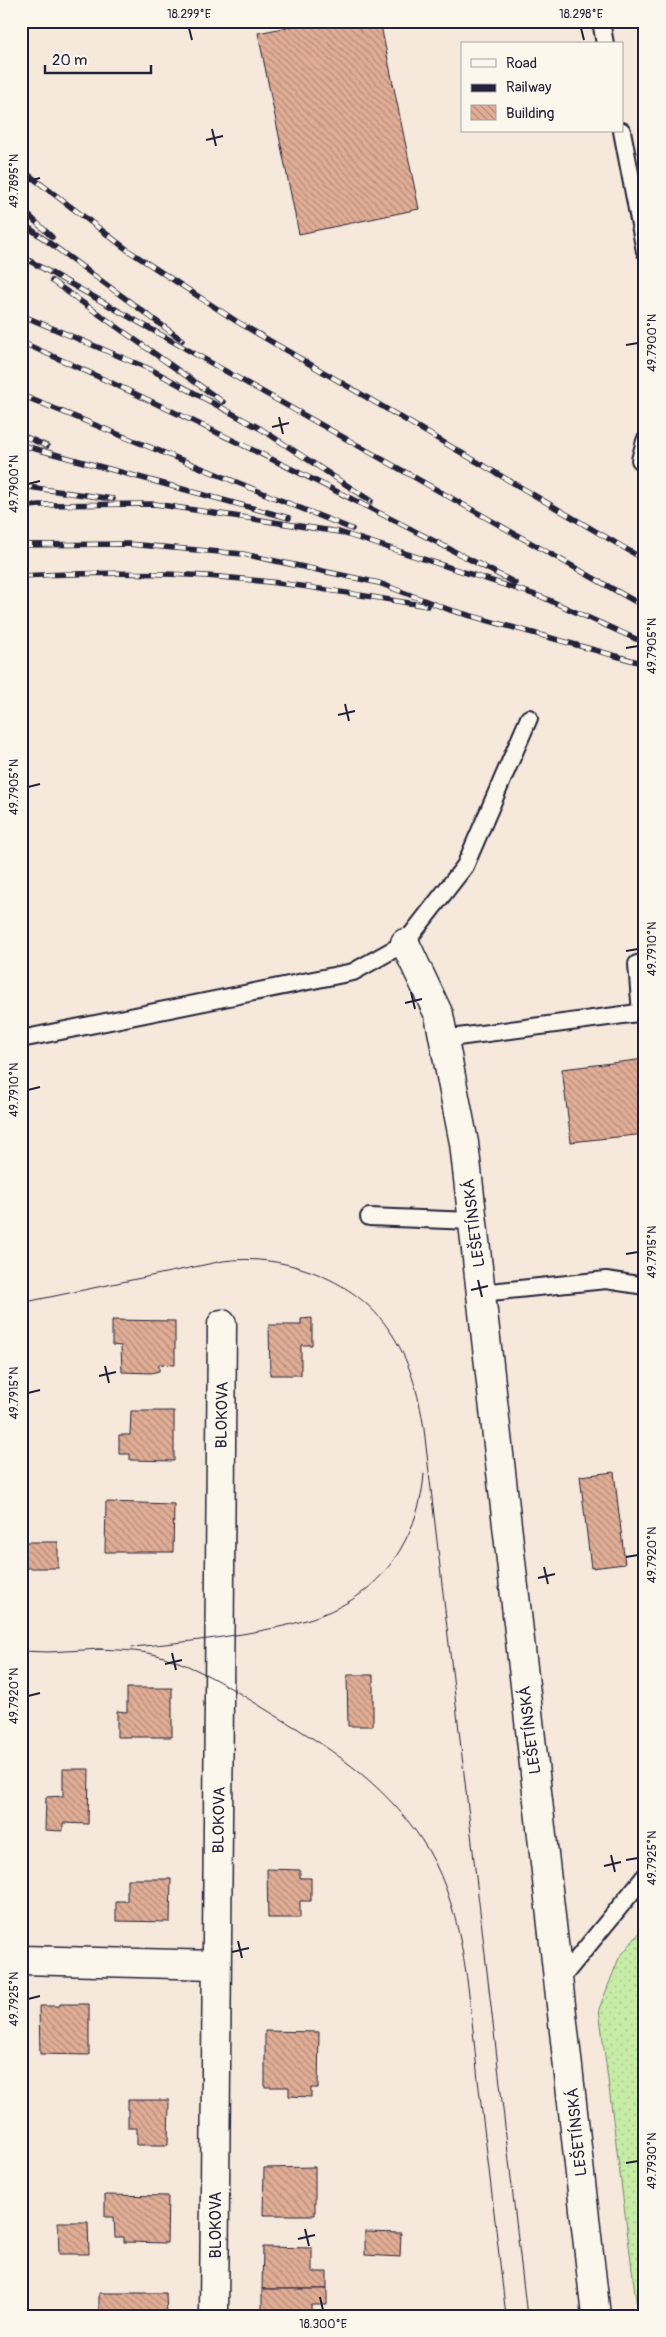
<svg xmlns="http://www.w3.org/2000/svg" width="666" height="2337" viewBox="0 0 666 2337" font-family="Pangolin,sans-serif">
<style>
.grass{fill:url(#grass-dots);stroke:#748770}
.building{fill:url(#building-back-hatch);stroke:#22223b}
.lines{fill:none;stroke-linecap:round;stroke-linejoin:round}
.lane-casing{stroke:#22223b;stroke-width:20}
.street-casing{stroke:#22223b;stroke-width:31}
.lane{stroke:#fbf7ec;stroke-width:16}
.street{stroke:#fbf7ec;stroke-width:28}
.tram{stroke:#22223b;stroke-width:1}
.rail-casing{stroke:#22223b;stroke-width:5.5}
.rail{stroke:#fbf7ec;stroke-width:4;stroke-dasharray:11;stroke-linecap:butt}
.ticks{fill:none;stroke:#22223b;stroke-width:2}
.labels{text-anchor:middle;stroke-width:5;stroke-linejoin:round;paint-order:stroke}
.street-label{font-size:16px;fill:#22223b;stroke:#fbf7ec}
.neatline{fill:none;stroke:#22223b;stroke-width:2}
.ticks-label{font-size:12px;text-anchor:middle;fill:#22223b}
</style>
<defs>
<pattern id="grass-dots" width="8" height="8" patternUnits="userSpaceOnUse" patternTransform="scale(1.25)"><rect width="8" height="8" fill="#c6eca6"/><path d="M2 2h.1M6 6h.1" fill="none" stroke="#aaca90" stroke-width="1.8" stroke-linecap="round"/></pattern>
<pattern id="building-back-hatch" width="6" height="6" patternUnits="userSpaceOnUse" patternTransform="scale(1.25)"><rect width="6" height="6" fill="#e1ad95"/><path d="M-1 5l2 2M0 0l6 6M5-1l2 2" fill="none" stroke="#b68c7b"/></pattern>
</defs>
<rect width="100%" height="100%" fill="#f6e8db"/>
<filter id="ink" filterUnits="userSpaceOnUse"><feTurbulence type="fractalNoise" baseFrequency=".02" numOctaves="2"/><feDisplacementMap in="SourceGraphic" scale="10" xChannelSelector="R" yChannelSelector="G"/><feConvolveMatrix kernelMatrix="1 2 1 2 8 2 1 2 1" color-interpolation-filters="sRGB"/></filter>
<g filter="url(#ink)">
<polygon class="grass" points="645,1926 645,2316 638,2316 599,2009 619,1958"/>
<g class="building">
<polygon points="318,21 380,21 419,209 299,234 258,33"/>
<polygon points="645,1059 645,1134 571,1142 562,1069"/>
<polygon points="312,1318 312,1345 301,1345 301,1375 270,1375 269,1325 301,1325 301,1319"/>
<polygon points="112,1320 175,1321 175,1365 159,1364 159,1371 151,1373 122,1372 121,1346 112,1345"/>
<polygon points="131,1411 174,1411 174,1461 130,1460 130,1454 119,1454 119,1435 130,1435"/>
<polygon points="614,1472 625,1564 591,1568 580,1476"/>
<polygon points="106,1502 174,1504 173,1552 105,1552"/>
<rect x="23" y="1542" width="35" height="26"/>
<polygon points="347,1675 373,1675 373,1726 348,1726"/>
<polygon points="127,1688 172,1688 172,1737 117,1737 117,1711 127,1712"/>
<polygon points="63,1769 89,1769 88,1824 63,1823 63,1831 45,1830 46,1797 63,1796"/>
<polygon points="267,1869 300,1870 300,1878 311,1878 311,1901 300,1901 300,1918 268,1918"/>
<polygon points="127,1879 171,1879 170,1922 116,1921 116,1901 127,1901"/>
<polygon points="60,2004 89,2004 89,2055 40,2054 39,2006 60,2006"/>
<polygon points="265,2031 319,2032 318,2088 311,2088 311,2097 289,2096 289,2087 265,2087"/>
<polygon points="128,2100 169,2100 168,2145 137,2145 137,2128 128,2128"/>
<polygon points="315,2167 315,2215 263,2215 264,2168"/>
<polygon points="105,2195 168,2196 167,2243 124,2242 124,2237 115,2237 114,2217 105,2217"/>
<polygon points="58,2222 88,2222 89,2254 59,2254"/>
<polygon points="365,2232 401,2233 400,2257 365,2255"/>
<polygon points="263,2247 312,2248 312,2272 327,2272 327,2289 262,2289"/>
<polygon points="262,2289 327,2289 327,2305 311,2305 311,2316 262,2316"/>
<polygon points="99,2293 166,2293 167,2316 99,2316"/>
</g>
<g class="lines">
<defs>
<g id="lane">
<polyline points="601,21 605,44"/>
<polyline points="622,131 645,251"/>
<polyline points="640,460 645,441"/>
<polyline points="641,1013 637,964 645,963"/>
<polyline points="21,1039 353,972 405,943 465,866 529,718"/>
<polyline points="443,1039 645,1012"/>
<polyline points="369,1217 473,1221"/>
<polyline points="481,1293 606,1280 645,1286"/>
<polyline points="559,1981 645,1876"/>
</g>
<g id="street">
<polyline points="405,943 439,1015 464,1143 596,2316"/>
<polyline points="21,1960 216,1965"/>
<polyline points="214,2316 222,1324"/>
</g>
</defs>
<use href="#lane" class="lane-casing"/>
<use href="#street" class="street-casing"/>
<use href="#lane" class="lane"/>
<use href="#street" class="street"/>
<g class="tram">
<path d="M21 1303 223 1261C253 1257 281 1261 310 1271 384 1298 413 1354 424 1429L527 2316"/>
<path d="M132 1647C169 1644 205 1640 242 1634 307 1623 364 1610 400 1550 414 1526 422 1502 424 1474"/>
<path d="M96 1649C117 1650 137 1650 157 1655 201 1667 240 1694 278 1717 336 1751 393 1791 428 1850 466 1915 470 2006 478 2080 488 2159 497 2237 506 2316"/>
<polyline points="21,1651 48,1652 102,1649"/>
</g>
<defs>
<g id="rail">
<polyline points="21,169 129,251 236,321 645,560"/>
<polyline points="21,208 52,237"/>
<polyline points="21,222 182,340"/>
<polyline points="21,256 645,607"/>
<polyline points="52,281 223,402"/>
<polyline points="21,315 152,370 261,429 371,501"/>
<path d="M21 342C189 416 353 498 515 583"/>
<polyline points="21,395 352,529"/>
<polyline points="21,435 47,446"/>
<polyline points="21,445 289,518"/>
<polyline points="21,486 113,499"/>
<polyline points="21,507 39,505 155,504 339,532 542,597 645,643"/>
<polyline points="21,545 128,544 243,554 379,583 450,610 645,664"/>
<path d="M21 576C77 573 133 572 189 575 269 579 348 593 427 606"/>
</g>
</defs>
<use href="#rail" class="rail-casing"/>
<use href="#rail" class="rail"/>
</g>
</g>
<path class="ticks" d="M189 28 192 40M581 28 584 40M212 129 216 146M206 140 223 136M28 181 40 178M626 345 638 343M279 417 283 434M272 427 289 423M28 484 40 481M626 648 638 646M345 704 349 721M338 715 355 711M28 787 40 784M626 951 638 949M411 992 415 1009M405 1003 422 999M28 1090 40 1087M626 1254 638 1252M478 1280 482 1297M471 1290 488 1286M105 1366 109 1383M99 1376 116 1372M28 1393 40 1390M626 1557 638 1555M544 1567 548 1584M538 1578 555 1574M172 1653 176 1670M165 1664 182 1660M28 1696 40 1693M611 1855 615 1872M626 1860 638 1858M604 1866 621 1862M238 1941 242 1958M232 1952 249 1948M28 1999 40 1996M626 2163 638 2161M305 2229 309 2246M298 2239 315 2235M320 2297 323 2310"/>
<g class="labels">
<g class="street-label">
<text transform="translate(473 1223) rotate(-97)" y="6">LEŠETÍNSKÁ</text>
<text transform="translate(221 1415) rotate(-89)" y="6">BLOKOVA</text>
<text transform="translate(529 1730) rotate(-97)" y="6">LEŠETÍNSKÁ</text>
<text transform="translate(218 1820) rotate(-89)" y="6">BLOKOVA</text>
<text transform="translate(576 2132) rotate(-96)" y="6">LEŠETÍNSKÁ</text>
<text transform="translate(215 2225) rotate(-90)" y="6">BLOKOVA</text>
</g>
</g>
<rect width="666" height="2337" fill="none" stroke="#fbf7ec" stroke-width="55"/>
<rect x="461" y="42" width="162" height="90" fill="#fbf7ec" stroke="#a4a2a5"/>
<rect x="471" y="59" width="25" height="8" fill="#fbf7ec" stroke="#a4a2a5"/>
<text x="506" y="68" font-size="15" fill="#22223b">Road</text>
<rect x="471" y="84" width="25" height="8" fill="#22223b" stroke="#a4a2a5"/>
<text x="506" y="92" font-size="15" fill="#22223b">Railway</text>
<rect x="471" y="105" width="25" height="15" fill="url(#building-back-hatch)" stroke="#a4a2a5"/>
<text x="506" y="118" font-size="15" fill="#22223b">Building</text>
<path d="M45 65v8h106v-8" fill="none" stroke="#22223b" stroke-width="2.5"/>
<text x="52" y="65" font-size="15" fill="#22223b" stroke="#fbf7ec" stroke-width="4" paint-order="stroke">20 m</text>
<rect x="28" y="28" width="610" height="2282" class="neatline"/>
<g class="ticks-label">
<text x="189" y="18">18.299°E</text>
<text x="581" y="18">18.298°E</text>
<text transform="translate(14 181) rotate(-90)" y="4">49.7895°N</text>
<text transform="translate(652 343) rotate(-90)" y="4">49.7900°N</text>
<text transform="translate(14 484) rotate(-90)" y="4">49.7900°N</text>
<text transform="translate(652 646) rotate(-90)" y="4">49.7905°N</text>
<text transform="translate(14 787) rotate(-90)" y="4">49.7905°N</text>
<text transform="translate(652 949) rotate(-90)" y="4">49.7910°N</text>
<text transform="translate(14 1090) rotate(-90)" y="4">49.7910°N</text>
<text transform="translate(652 1252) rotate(-90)" y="4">49.7915°N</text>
<text transform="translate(14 1393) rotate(-90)" y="4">49.7915°N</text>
<text transform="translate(652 1555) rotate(-90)" y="4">49.7920°N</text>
<text transform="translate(14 1696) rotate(-90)" y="4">49.7920°N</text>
<text transform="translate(652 1858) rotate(-90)" y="4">49.7925°N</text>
<text transform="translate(14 1999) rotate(-90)" y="4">49.7925°N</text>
<text transform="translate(652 2161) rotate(-90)" y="4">49.7930°N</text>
<text x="323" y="2328">18.300°E</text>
</g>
</svg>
